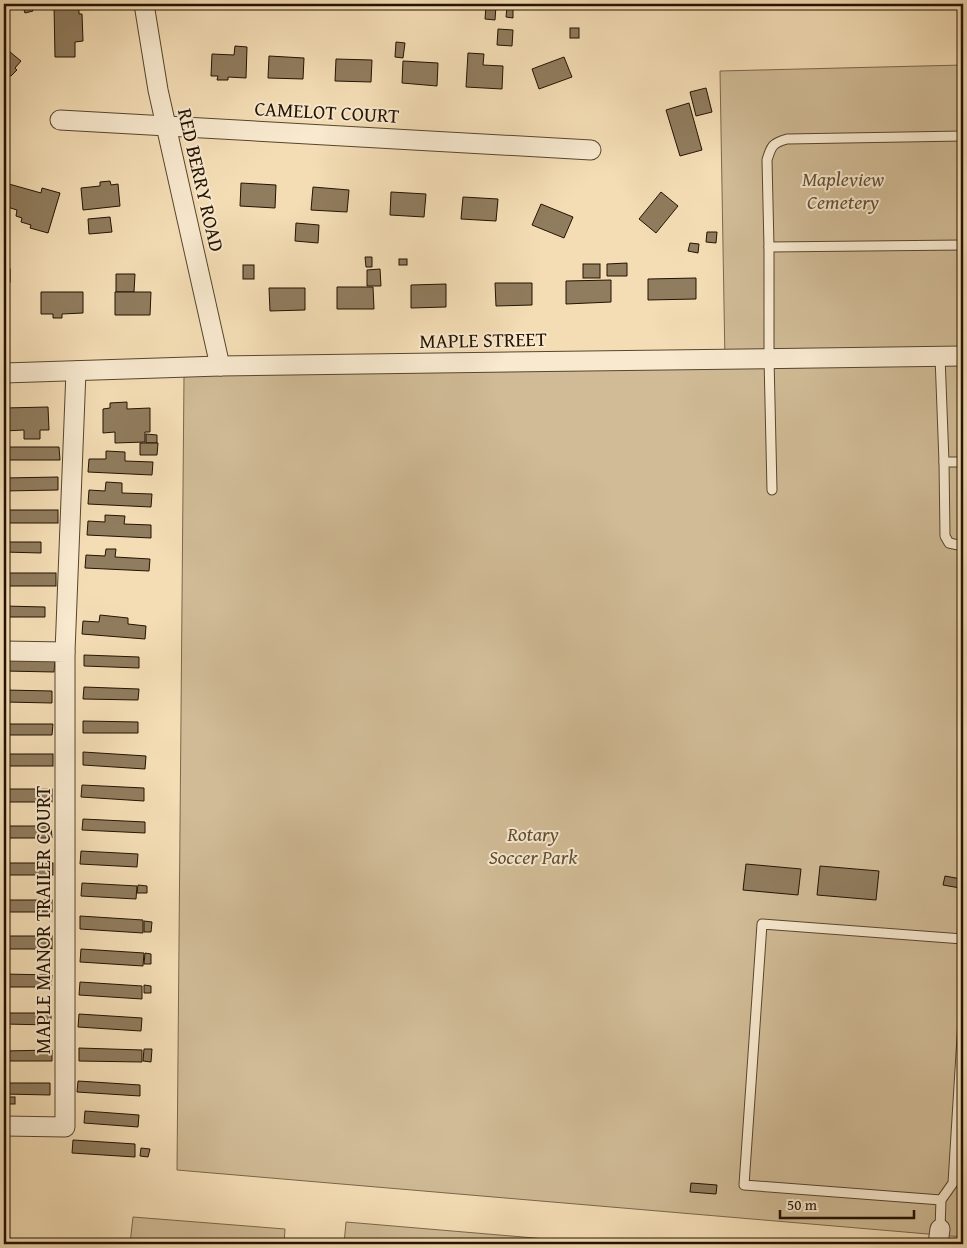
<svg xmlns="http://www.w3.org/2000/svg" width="967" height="1248" viewBox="0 0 967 1248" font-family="'Gentium Book Plus',serif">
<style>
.green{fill:#d0bb96;stroke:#7a674b}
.building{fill:#907c5e;stroke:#231300}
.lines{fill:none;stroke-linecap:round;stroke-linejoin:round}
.lane-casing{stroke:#57462d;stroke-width:11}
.street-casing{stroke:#57462d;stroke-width:21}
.lane{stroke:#f8e9cf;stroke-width:9}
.street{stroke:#f8e9cf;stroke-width:19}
.labels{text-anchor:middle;stroke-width:4;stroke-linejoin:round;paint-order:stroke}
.street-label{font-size:20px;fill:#231300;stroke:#f8e9cf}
.park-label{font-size:20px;font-style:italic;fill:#604e34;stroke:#f8e9cf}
</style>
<rect width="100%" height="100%" fill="#f4ddb5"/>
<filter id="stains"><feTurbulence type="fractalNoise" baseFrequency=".004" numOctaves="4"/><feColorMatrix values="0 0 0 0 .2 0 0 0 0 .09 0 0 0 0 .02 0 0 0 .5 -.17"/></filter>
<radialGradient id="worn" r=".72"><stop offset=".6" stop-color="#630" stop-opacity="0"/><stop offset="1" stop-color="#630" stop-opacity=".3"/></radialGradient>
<g class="green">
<polygon points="963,65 963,1237 177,1170 184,375 725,363 720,71"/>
<polygon points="133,1217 285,1229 284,1244 130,1244"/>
<polygon points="346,1222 570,1241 570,1244 344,1244"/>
</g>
<g class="building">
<polygon points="22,4 31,4 33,11 25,13"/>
<polygon points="54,5 79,5 79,14 82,14 83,41 75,42 75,57 55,57"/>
<polygon points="486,6 496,6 495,20 485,19"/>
<polygon points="507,7 513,7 513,18 506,17"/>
<rect x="570" y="28" width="9" height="10"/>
<polygon points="498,29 513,30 512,46 497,45"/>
<polygon points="396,42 405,43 403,58 395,57"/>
<polygon points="235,46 247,47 246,78 228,77 228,80 217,80 218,76 211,76 212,54 234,55"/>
<polygon points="4,47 21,61 15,68 17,70 11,76 9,75 4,81"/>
<polygon points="468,53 484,54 483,65 503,66 502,89 466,87"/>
<polygon points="269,56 304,58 303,79 268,78"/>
<polygon points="564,57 572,77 539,89 532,69"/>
<polygon points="336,59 372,60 371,82 335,81"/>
<polygon points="403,61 438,63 437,86 402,83"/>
<polygon points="706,88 712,112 696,116 690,92"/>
<polygon points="689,103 702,150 680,156 666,110"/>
<polygon points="110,181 111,185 118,184 120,206 83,210 81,188 100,186 100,182"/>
<polygon points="241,183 276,185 275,208 240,206"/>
<polygon points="9,184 41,193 42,188 60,193 48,233 30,228 31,225 21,222 22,218 16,216 17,210 4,206"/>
<polygon points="313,187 349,190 347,212 311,210"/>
<polygon points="391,192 426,194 424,217 390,215"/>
<polygon points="661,192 678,206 656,233 639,219"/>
<polygon points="463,197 498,199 496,221 461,219"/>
<polygon points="541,204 573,217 564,238 532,225"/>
<polygon points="110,217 112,232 89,234 88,219"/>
<polygon points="296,223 319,225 318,243 295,241"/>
<polygon points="707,232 717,232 716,243 706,242"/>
<polygon points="690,243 699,244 698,253 688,251"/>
<polygon points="365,257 372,257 372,267 366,267"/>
<rect x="399" y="259" width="8" height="6"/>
<polygon points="627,263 627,276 607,276 607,264"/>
<rect x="583" y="264" width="17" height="14"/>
<rect x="243" y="265" width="11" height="14"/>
<rect x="4" y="269" width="6" height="13"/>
<polygon points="380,269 381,286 367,286 367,270"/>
<polygon points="116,274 135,274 134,292 116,292"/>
<polygon points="696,278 696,299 648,300 648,279"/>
<polygon points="611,280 611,302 566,304 566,281"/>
<polygon points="495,283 532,283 532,305 496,306"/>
<polygon points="446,284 446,307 411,308 411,285"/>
<polygon points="337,287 373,287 374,309 337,309"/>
<polygon points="269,288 305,288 305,310 270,311"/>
<polygon points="41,292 83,292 83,313 62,314 62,318 53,318 53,314 41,314"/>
<polygon points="115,292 151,292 150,315 115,315"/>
<polygon points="127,402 127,409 150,408 150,432 145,432 145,442 115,443 115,432 103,433 103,409 110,408 110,403"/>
<polygon points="48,407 49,430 40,430 40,439 24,439 24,430 4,431 4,408"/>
<polygon points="146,434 157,435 157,443 146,443"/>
<polygon points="140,443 158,443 157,455 140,455"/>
<polygon points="4,447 59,447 60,460 4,460"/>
<polygon points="106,451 125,452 125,461 153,462 152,475 88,472 89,459 106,459"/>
<polygon points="58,477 58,490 4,491 4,478"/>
<polygon points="106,482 122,483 122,493 152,494 151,507 88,504 89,490 105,491"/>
<rect x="4" y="510" width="54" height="13"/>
<polygon points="105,515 125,516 124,524 151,525 151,538 87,535 88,521 105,522"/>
<polygon points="4,542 41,542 41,553 4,552"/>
<polygon points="106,549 116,549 115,557 150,559 149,571 85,568 86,555 105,556"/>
<rect x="4" y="573" width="52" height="13"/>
<polygon points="4,606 45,607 45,617 4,617"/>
<polygon points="100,615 128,618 128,624 146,626 145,639 82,634 83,621 99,622"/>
<polygon points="84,655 139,657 139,668 84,666"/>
<polygon points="5,660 55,660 54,672 5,671"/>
<polygon points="84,687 139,689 138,700 83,699"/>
<polygon points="5,690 52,691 52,703 5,702"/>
<polygon points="83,721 138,722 138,733 83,733"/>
<polygon points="4,724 53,724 52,735 4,735"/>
<polygon points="83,752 146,756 145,769 83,765"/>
<rect x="4" y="754" width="49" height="12"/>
<polygon points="82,785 144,788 144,801 81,797"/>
<rect x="4" y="789" width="48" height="13"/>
<polygon points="83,819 145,822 145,833 82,830"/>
<polygon points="4,826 51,826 52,838 4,838"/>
<polygon points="81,851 138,854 137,867 80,864"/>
<rect x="4" y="863" width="49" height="12"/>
<polygon points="746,864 801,869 798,895 743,890"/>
<polygon points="820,866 879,871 876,900 817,895"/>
<polygon points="945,876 961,879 960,888 943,885"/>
<polygon points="82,883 137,886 136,899 81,896"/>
<polygon points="138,885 147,886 147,893 137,893"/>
<rect x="4" y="900" width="48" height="12"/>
<polygon points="80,916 143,920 143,933 80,929"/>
<polygon points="144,921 152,922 151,932 144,932"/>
<rect x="4" y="936" width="48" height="13"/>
<polygon points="81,949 144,953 143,966 80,962"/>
<polygon points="145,953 151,954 151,964 144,964"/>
<polygon points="4,974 52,975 51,987 4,987"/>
<polygon points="80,982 142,986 142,999 79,995"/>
<polygon points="144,985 151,986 151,993 144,993"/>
<polygon points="4,1013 51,1013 51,1025 4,1024"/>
<polygon points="79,1014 142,1018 141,1031 78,1027"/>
<polygon points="4,1026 10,1026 9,1033 4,1033"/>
<polygon points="79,1048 142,1050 142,1062 79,1061"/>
<polygon points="144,1049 152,1049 151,1062 143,1061"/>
<polygon points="52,1050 52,1061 4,1061 4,1051"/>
<polygon points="78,1081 140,1085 140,1096 77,1092"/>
<polygon points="4,1083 50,1083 50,1095 4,1094"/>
<rect x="8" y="1097" width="7" height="7"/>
<polygon points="85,1111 139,1115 138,1127 84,1123"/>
<polygon points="73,1140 135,1144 135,1157 72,1153"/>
<polygon points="141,1148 150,1149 148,1157 140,1156"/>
<polygon points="691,1183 717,1185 716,1194 690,1192"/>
</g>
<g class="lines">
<defs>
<g id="lane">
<path d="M963 136 787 139C772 143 771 147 767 160L769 247 963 245"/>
<polyline points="769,247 769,358 772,490"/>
<polyline points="940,356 944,462 945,536 949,543 963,546"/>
<polyline points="944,462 963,462"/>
<polyline points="941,1200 744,1185 762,924 963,939"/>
<polyline points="940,1229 941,1200 953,1183 963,1021"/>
</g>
<g id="street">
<polyline points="144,4 158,90 220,366"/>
<polyline points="60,120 591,150"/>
<polyline points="4,373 220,366 963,356"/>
<polyline points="4,651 65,652 65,1127 4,1126"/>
<polyline points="65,652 76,371"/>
<polyline points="938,1244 940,1229"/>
</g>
</defs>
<use href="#lane" class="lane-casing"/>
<use href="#street" class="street-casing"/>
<use href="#lane" class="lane"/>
<use href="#street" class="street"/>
</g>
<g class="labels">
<g class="street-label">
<text transform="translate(327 112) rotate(3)" y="7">CAMELOT COURT</text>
<text transform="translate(201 180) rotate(77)" y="7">RED BERRY ROAD</text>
<text transform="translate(483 340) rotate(-1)" y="7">MAPLE STREET</text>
<text transform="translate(43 920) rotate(-90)" y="7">MAPLE MANOR TRAILER COURT</text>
</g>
<g class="park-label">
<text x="843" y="186">Mapleview<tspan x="843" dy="23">Cemetery</tspan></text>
<text x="533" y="841">Rotary<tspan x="533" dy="23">Soccer Park</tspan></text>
</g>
</g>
<rect width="967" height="1248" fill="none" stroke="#f4ddb5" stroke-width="20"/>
<rect x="5" y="5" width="957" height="1238" fill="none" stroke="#231300" stroke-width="2.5"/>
<rect x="10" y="10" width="947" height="1228" fill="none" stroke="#231300"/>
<path d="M780 1210v8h134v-8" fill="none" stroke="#231300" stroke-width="2.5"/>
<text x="787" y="1210" font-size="15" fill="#231300" stroke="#f8e9cf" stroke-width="4" paint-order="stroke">50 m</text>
<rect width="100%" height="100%" filter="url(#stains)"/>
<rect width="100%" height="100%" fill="url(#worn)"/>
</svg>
